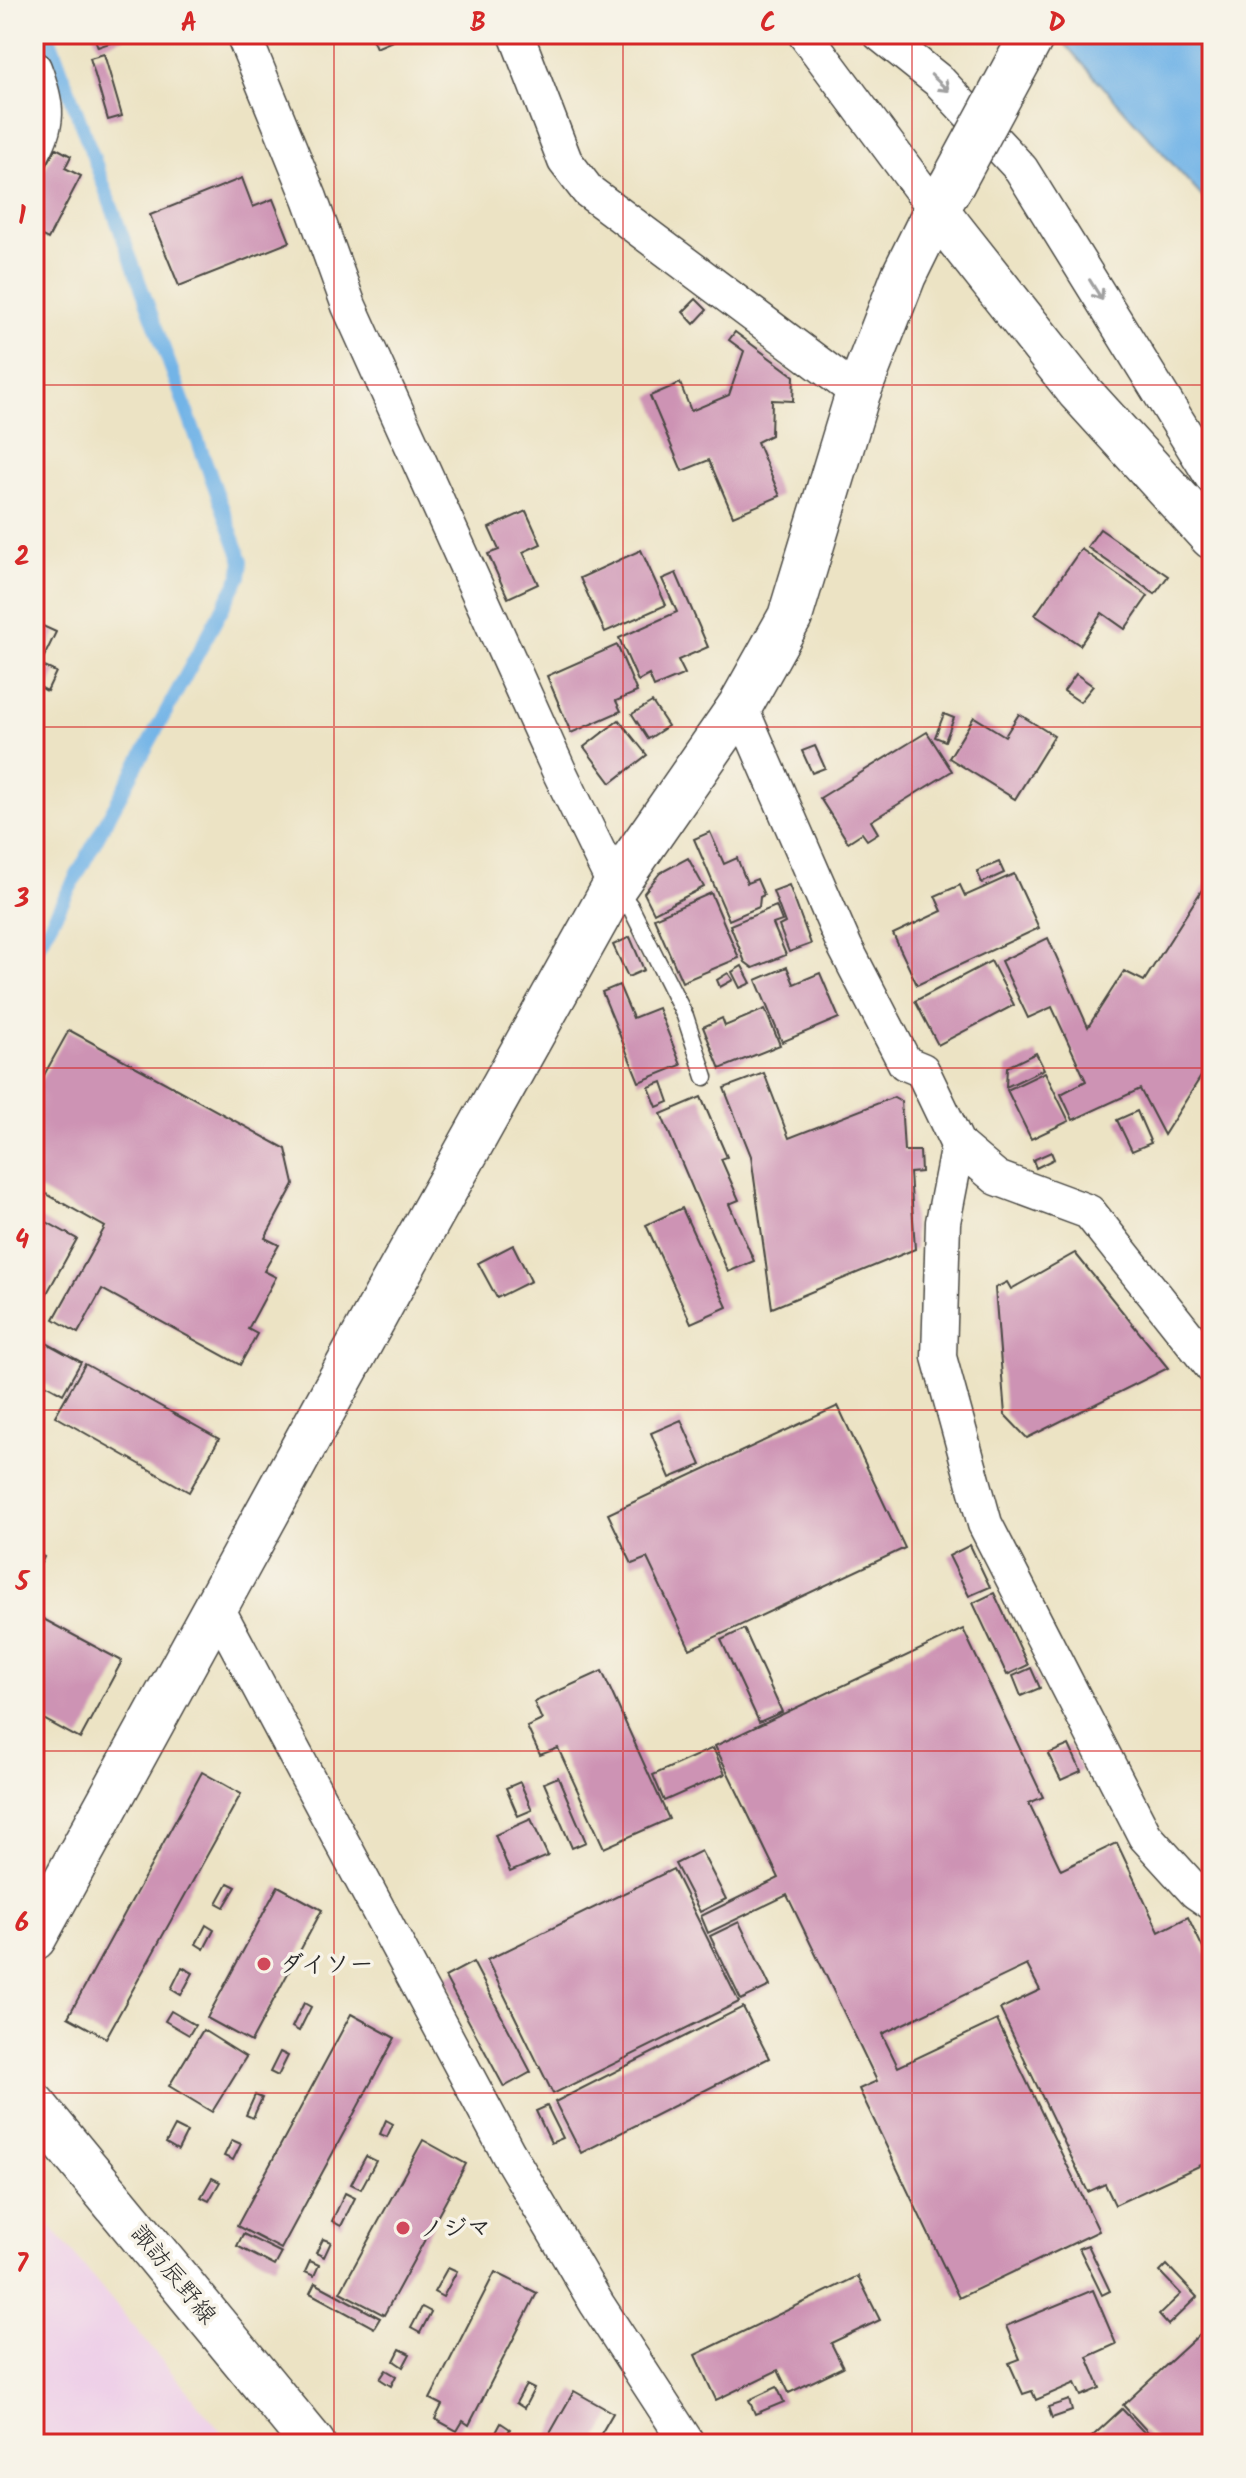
<svg xmlns="http://www.w3.org/2000/svg" width="1246" height="2478" viewBox="0 0 1246 2478" font-family="Kalam,'Klee One',sans-serif">
<style>
.built{fill:#eed0e8}
.water{fill:#72b4e7;stroke:#4e7089;stroke-width:2}
.lines{fill:none;stroke-linecap:round;stroke-linejoin:round}
.stream{stroke:#72b4e7;stroke-width:14}
.building{fill:#cd93b4}
.lane-casing{stroke:#484742;stroke-width:19}
.street-casing{stroke:#484742;stroke-width:37}
.secondary-casing{stroke:#484742;stroke-width:47}
.primary-casing{stroke:#484742;stroke-width:47}
.lane{stroke:#fff;stroke-width:16}
.street{stroke:#fff;stroke-width:34}
.secondary{stroke:#fff;stroke-width:44}
.primary{stroke:#fff;stroke-width:44}
.secondary-bridge-casing{stroke:#484742;stroke-width:47;stroke-linecap:butt}
.secondary-bridge{stroke:#fff;stroke-width:44}
.oneway{stroke:#a0a0a0}
.grid{fill:none;stroke:#d62828;stroke-width:2;stroke-opacity:0.55}
.poi-dot{fill:#d1495b;stroke:#f7f3e8;stroke-width:3}
.labels{text-anchor:middle;stroke-width:7;stroke-linejoin:round;paint-order:stroke}
.poi-label{font-size:24px;font-weight:bold;fill:#2b2b2b;stroke:#f7f3e8;text-anchor:start}
.street-label{font-size:24px;fill:#2b2b2b;stroke:#f7f3e8}
.neatline{fill:none;stroke:#d62828;stroke-width:3}
.grid-label{font-size:26px;text-anchor:middle;font-weight:bold;fill:#d62828}
</style>
<rect width="100%" height="100%" fill="#f7f3e8"/>
<filter id="ink" filterUnits="userSpaceOnUse"><feTurbulence type="fractalNoise" baseFrequency=".0125" numOctaves="2"/><feDisplacementMap in="SourceGraphic" scale="16" xChannelSelector="R" yChannelSelector="G"/><feConvolveMatrix kernelMatrix="1 2 1 2 8 2 1 2 1" color-interpolation-filters="sRGB"/></filter>
<filter id="wash" filterUnits="userSpaceOnUse"><feTurbulence type="fractalNoise" baseFrequency=".006" numOctaves="4" result="noise"/><feDisplacementMap in="SourceGraphic" scale="32" xChannelSelector="R" yChannelSelector="G"/><feGaussianBlur stdDeviation="1.8" result="paint"/><feColorMatrix in="noise" values="0 0 0 0 0 0 0 0 0 0 0 0 0 0 0 0 0 1.4 0 .05"/><feComposite in="paint" operator="in"/></filter>
<g filter="url(#wash)">
<rect width="100%" height="100%" fill="#ece3c4"/>
<polygon class="built" points="34,2206 231,2444 34,2444"/>
<polygon class="water" points="1056,34 1212,34 1212,208"/>
<g class="lines">
<polyline class="stream" points="34,954 240,576 242,561 48,34"/>
</g>
<g id="blocks">
<g class="building">
<polygon points="93,34 135,34 98,47"/>
<polygon points="370,34 409,34 376,48"/>
<polygon points="104,54 122,116 108,120 90,58"/>
<polygon points="56,148 71,156 65,168 81,176 48,239 34,232 34,189"/>
<polygon points="242,178 253,207 273,199 290,242 179,286 150,215"/>
<polygon points="696,299 707,310 694,324 683,312"/>
<polygon points="735,332 794,376 793,401 772,400 771,435 757,442 780,496 733,516 709,460 682,471 650,396 680,383 691,411 729,395 744,351 729,340"/>
<polygon points="526,511 541,544 523,552 538,584 508,598 488,554 499,550 489,528"/>
<polygon points="1100,529 1168,576 1155,594 1087,547"/>
<polygon points="1081,549 1148,596 1125,629 1102,613 1080,645 1035,615"/>
<polygon points="641,550 666,605 605,632 580,578"/>
<polygon points="676,573 708,647 678,660 685,674 654,687 649,675 638,681 619,638 677,612 662,579"/>
<polygon points="34,622 56,632 40,665 56,672 47,691 34,684"/>
<polygon points="617,645 637,692 616,701 621,711 571,733 547,676"/>
<polygon points="1076,674 1093,686 1080,702 1064,691"/>
<polygon points="652,702 668,726 648,739 632,714"/>
<polygon points="944,714 954,718 945,741 935,737"/>
<polygon points="1019,714 1054,736 1015,799 949,758 974,717 1005,736"/>
<polygon points="619,720 647,755 611,783 584,747"/>
<polygon points="927,732 952,771 871,821 878,833 867,840 862,833 848,842 820,798"/>
<polygon points="815,746 825,768 812,773 802,751"/>
<polygon points="710,832 724,864 737,858 747,883 757,879 764,895 760,897 759,907 729,920 694,839"/>
<polygon points="688,858 704,887 654,913 644,893 660,873"/>
<polygon points="999,862 1004,873 982,883 977,871"/>
<polygon points="1014,874 1039,928 917,985 893,934 942,911 935,896 960,885 965,896"/>
<polygon points="1212,874 1212,1059 1164,1135 1140,1089 1073,1120 1061,1094 1086,1081 1052,1007 1028,1018 1001,961 1048,938 1088,1027 1124,971 1144,981"/>
<polygon points="789,885 811,944 789,952 779,926 785,923 773,891"/>
<polygon points="711,893 739,958 682,982 654,918"/>
<polygon points="776,906 782,921 773,924 786,955 753,968 745,962 730,925"/>
<polygon points="630,937 644,970 628,977 613,945"/>
<polygon points="991,961 1014,1005 938,1045 915,1001"/>
<polygon points="742,966 751,983 740,988 732,972"/>
<polygon points="787,967 794,984 820,973 839,1018 782,1042 756,980"/>
<polygon points="728,973 733,980 720,987 717,980"/>
<polygon points="619,985 633,1018 658,1008 681,1065 639,1082 602,992"/>
<polygon points="765,1009 780,1045 720,1069 703,1027 722,1018 725,1026"/>
<polygon points="69,1030 286,1149 294,1184 265,1238 279,1245 264,1271 276,1277 248,1329 257,1334 240,1365 102,1289 78,1333 54,1319 105,1227 34,1187 34,1093"/>
<polygon points="1036,1053 1044,1069 1006,1087 1007,1067"/>
<polygon points="1045,1072 1069,1121 1031,1139 1007,1090"/>
<polygon points="764,1073 789,1138 894,1097 901,1101 904,1151 920,1151 921,1172 910,1173 915,1249 772,1308 751,1156 724,1088"/>
<polygon points="662,1082 669,1102 657,1107 649,1087"/>
<polygon points="701,1097 727,1157 721,1159 739,1200 729,1204 754,1261 728,1272 661,1114"/>
<polygon points="1137,1111 1151,1143 1132,1151 1117,1120"/>
<polygon points="1051,1152 1054,1159 1036,1168 1033,1160"/>
<polygon points="682,1208 727,1307 691,1323 646,1225"/>
<polygon points="34,1215 77,1239 36,1313 34,1312"/>
<polygon points="513,1245 531,1281 497,1298 478,1263"/>
<polygon points="1075,1253 1168,1368 1027,1438 1005,1415 995,1288 1007,1282 1011,1289"/>
<polygon points="34,1336 81,1362 63,1394 34,1378"/>
<polygon points="85,1364 219,1439 189,1492 55,1416"/>
<polygon points="838,1406 905,1548 690,1649 647,1558 632,1564 608,1514"/>
<polygon points="681,1420 701,1465 670,1478 651,1433"/>
<polygon points="970,1545 990,1587 969,1596 949,1556"/>
<polygon points="34,1552 44,1557 34,1577"/>
<polygon points="994,1593 1028,1665 1007,1675 973,1603"/>
<polygon points="34,1614 122,1661 80,1739 34,1714"/>
<polygon points="744,1629 782,1712 759,1722 721,1640"/>
<polygon points="963,1629 1043,1797 1029,1803 1061,1870 1117,1843 1159,1932 1188,1917 1212,1967 1212,2160 1115,2205 1105,2184 1088,2192 1000,2009 1040,1990 1027,1965 882,2034 898,2067 997,2020 1099,2231 959,2298 859,2089 877,2081 787,1895 708,1933 701,1916 779,1878 715,1746"/>
<polygon points="1031,1668 1040,1688 1021,1696 1013,1676"/>
<polygon points="602,1671 669,1819 604,1848 558,1748 540,1755 527,1727 542,1720 534,1702"/>
<polygon points="1069,1745 1081,1771 1061,1780 1048,1754"/>
<polygon points="713,1748 725,1774 664,1801 653,1775"/>
<polygon points="202,1772 241,1794 106,2038 68,2017"/>
<polygon points="558,1777 586,1842 572,1848 544,1783"/>
<polygon points="520,1782 532,1810 518,1816 506,1788"/>
<polygon points="531,1819 548,1856 510,1872 495,1835"/>
<polygon points="701,1851 726,1899 700,1912 675,1864"/>
<polygon points="673,1869 739,2002 553,2094 487,1960"/>
<polygon points="228,1883 236,1887 224,1907 217,1903"/>
<polygon points="278,1886 322,1910 251,2042 207,2018"/>
<polygon points="739,1922 770,1986 741,2000 710,1936"/>
<polygon points="206,1925 214,1930 204,1949 196,1944"/>
<polygon points="473,1962 531,2072 504,2087 445,1977"/>
<polygon points="182,1967 193,1973 181,1995 171,1989"/>
<polygon points="304,2003 311,2007 299,2031 292,2027"/>
<polygon points="743,2007 769,2058 581,2153 555,2102"/>
<polygon points="171,2011 195,2025 189,2035 165,2021"/>
<polygon points="351,2014 395,2038 281,2249 237,2226"/>
<polygon points="203,2030 246,2057 212,2112 169,2086"/>
<polygon points="280,2052 288,2056 278,2076 270,2072"/>
<polygon points="255,2095 262,2098 253,2118 246,2115"/>
<polygon points="547,2106 563,2138 551,2143 536,2111"/>
<polygon points="386,2120 393,2124 387,2137 380,2134"/>
<polygon points="175,2126 187,2132 178,2150 166,2143"/>
<polygon points="232,2140 241,2144 233,2160 224,2156"/>
<polygon points="423,2140 466,2164 384,2315 340,2292"/>
<polygon points="366,2156 376,2161 361,2189 351,2184"/>
<polygon points="212,2178 220,2182 209,2201 201,2197"/>
<polygon points="345,2193 355,2198 341,2226 332,2221"/>
<polygon points="243,2234 282,2253 275,2266 237,2246"/>
<polygon points="323,2239 331,2242 324,2257 316,2253"/>
<polygon points="1088,2245 1110,2291 1102,2295 1079,2248"/>
<polygon points="310,2261 319,2265 314,2276 305,2272"/>
<polygon points="1167,2265 1197,2297 1168,2325 1159,2315 1181,2294 1160,2272"/>
<polygon points="448,2267 457,2271 443,2297 434,2292"/>
<polygon points="495,2272 537,2293 469,2425 463,2421 457,2431 435,2419 442,2405 430,2399"/>
<polygon points="858,2276 880,2320 831,2343 843,2367 789,2393 778,2370 716,2400 695,2355"/>
<polygon points="315,2283 380,2318 374,2328 310,2293"/>
<polygon points="1093,2290 1116,2344 1087,2357 1100,2388 1081,2396 1075,2383 1036,2400 1032,2391 1023,2394 1009,2363 1020,2359 1006,2326"/>
<polygon points="422,2307 431,2312 420,2333 411,2328"/>
<polygon points="1200,2334 1212,2347 1212,2444 1159,2444 1123,2405"/>
<polygon points="400,2349 410,2354 403,2367 394,2361"/>
<polygon points="386,2370 396,2376 391,2386 380,2379"/>
<polygon points="526,2385 534,2389 524,2408 516,2403"/>
<polygon points="777,2387 784,2402 755,2414 749,2400"/>
<polygon points="574,2391 613,2413 595,2444 544,2444"/>
<polygon points="1069,2400 1072,2411 1052,2418 1048,2407"/>
<polygon points="1122,2409 1155,2444 1084,2444"/>
<polygon points="501,2423 510,2429 501,2444 490,2444"/>
</g>
</g>
</g>
<g filter="url(#ink)">
<use href="#blocks" fill-opacity="0" stroke="#484742" stroke-width="2"/>
<g class="lines">
<defs>
<polyline id="lane" points="618,890 630,906 685,1016 705,1077"/>
<g id="street">
<polyline points="243,34 310,198 349,306 560,773 615,886"/>
<polyline points="516,34 565,161 588,191 858,393"/>
<polyline points="805,34 936,210"/>
<polyline points="880,34 940,82 1021,169 1212,477"/>
<path d="M34 68C46 100 51 120 34 150"/>
<polyline points="740,706 845,947 905,1063 922,1070 958,1145 943,1222 939,1357 985,1524 1145,1836 1196,1892 1212,1903"/>
<polyline points="958,1145 997,1178 1089,1212 1212,1367"/>
<polyline points="217,1608 508,2153 597,2304 688,2444"/>
</g>
<g id="secondary">
<polyline points="936,210 1079,391 1212,537"/>
<polyline points="34,1938 386,1296 615,886 740,706 790,617 858,393 904,275 936,210 952,184"/>
</g>
<polyline id="primary" points="34,2105 313,2444"/>
</defs>
<use href="#lane" class="lane-casing"/>
<use href="#street" class="street-casing"/>
<use href="#secondary" class="secondary-casing"/>
<use href="#primary" class="primary-casing"/>
<use href="#lane" class="lane"/>
<use href="#street" class="street"/>
<use href="#secondary" class="secondary"/>
<use href="#primary" class="primary"/>
<defs>
<polyline id="secondary-bridge" points="952,184 1033,34"/>
</defs>
<use href="#secondary-bridge" class="secondary-bridge-casing"/>
<use href="#secondary-bridge" class="secondary-bridge"/>
</g>
<defs><path id="oneway-shaft" d="M-6 0H5M1.5-3L5.5 0L1.5 3" fill="none" stroke-width="1.6" stroke-linecap="round" stroke-linejoin="round" transform="scale(2)"/></defs>
<g class="oneway">
<use href="#oneway-shaft" transform="translate(940 83) rotate(43)"/>
<use href="#oneway-shaft" transform="translate(1096 290) rotate(58)"/>
</g>
</g>
<path class="grid" d="M334 34V2444M623 34V2444M912 34V2444M34 385H1212M34 727H1212M34 1068H1212M34 1410H1212M34 1751H1212M34 2093H1212"/>
<g class="poi-dot">
<circle cx="264" cy="1964" r="8"/>
<circle cx="403" cy="2228" r="8"/>
</g>
<g class="labels">
<g class="poi-label">
<text x="280" y="1972">ダイソー</text>
<text x="419" y="2236">ノジマ</text>
</g>
<g class="street-label">
<text transform="translate(174 2274) rotate(51)" y="8">諏訪辰野線</text>
</g>
</g>
<rect width="1246" height="2478" fill="none" stroke="#f7f3e8" stroke-width="88"/>
<rect x="44" y="44" width="1158" height="2390" class="neatline"/>
<g class="grid-label">
<text x="189" y="31">A</text>
<text x="478" y="31">B</text>
<text x="768" y="31">C</text>
<text x="1057" y="31">D</text>
<text x="22" y="224">1</text>
<text x="22" y="565">2</text>
<text x="22" y="907">3</text>
<text x="22" y="1248">4</text>
<text x="22" y="1590">5</text>
<text x="22" y="1931">6</text>
<text x="22" y="2272">7</text>
</g>
</svg>
